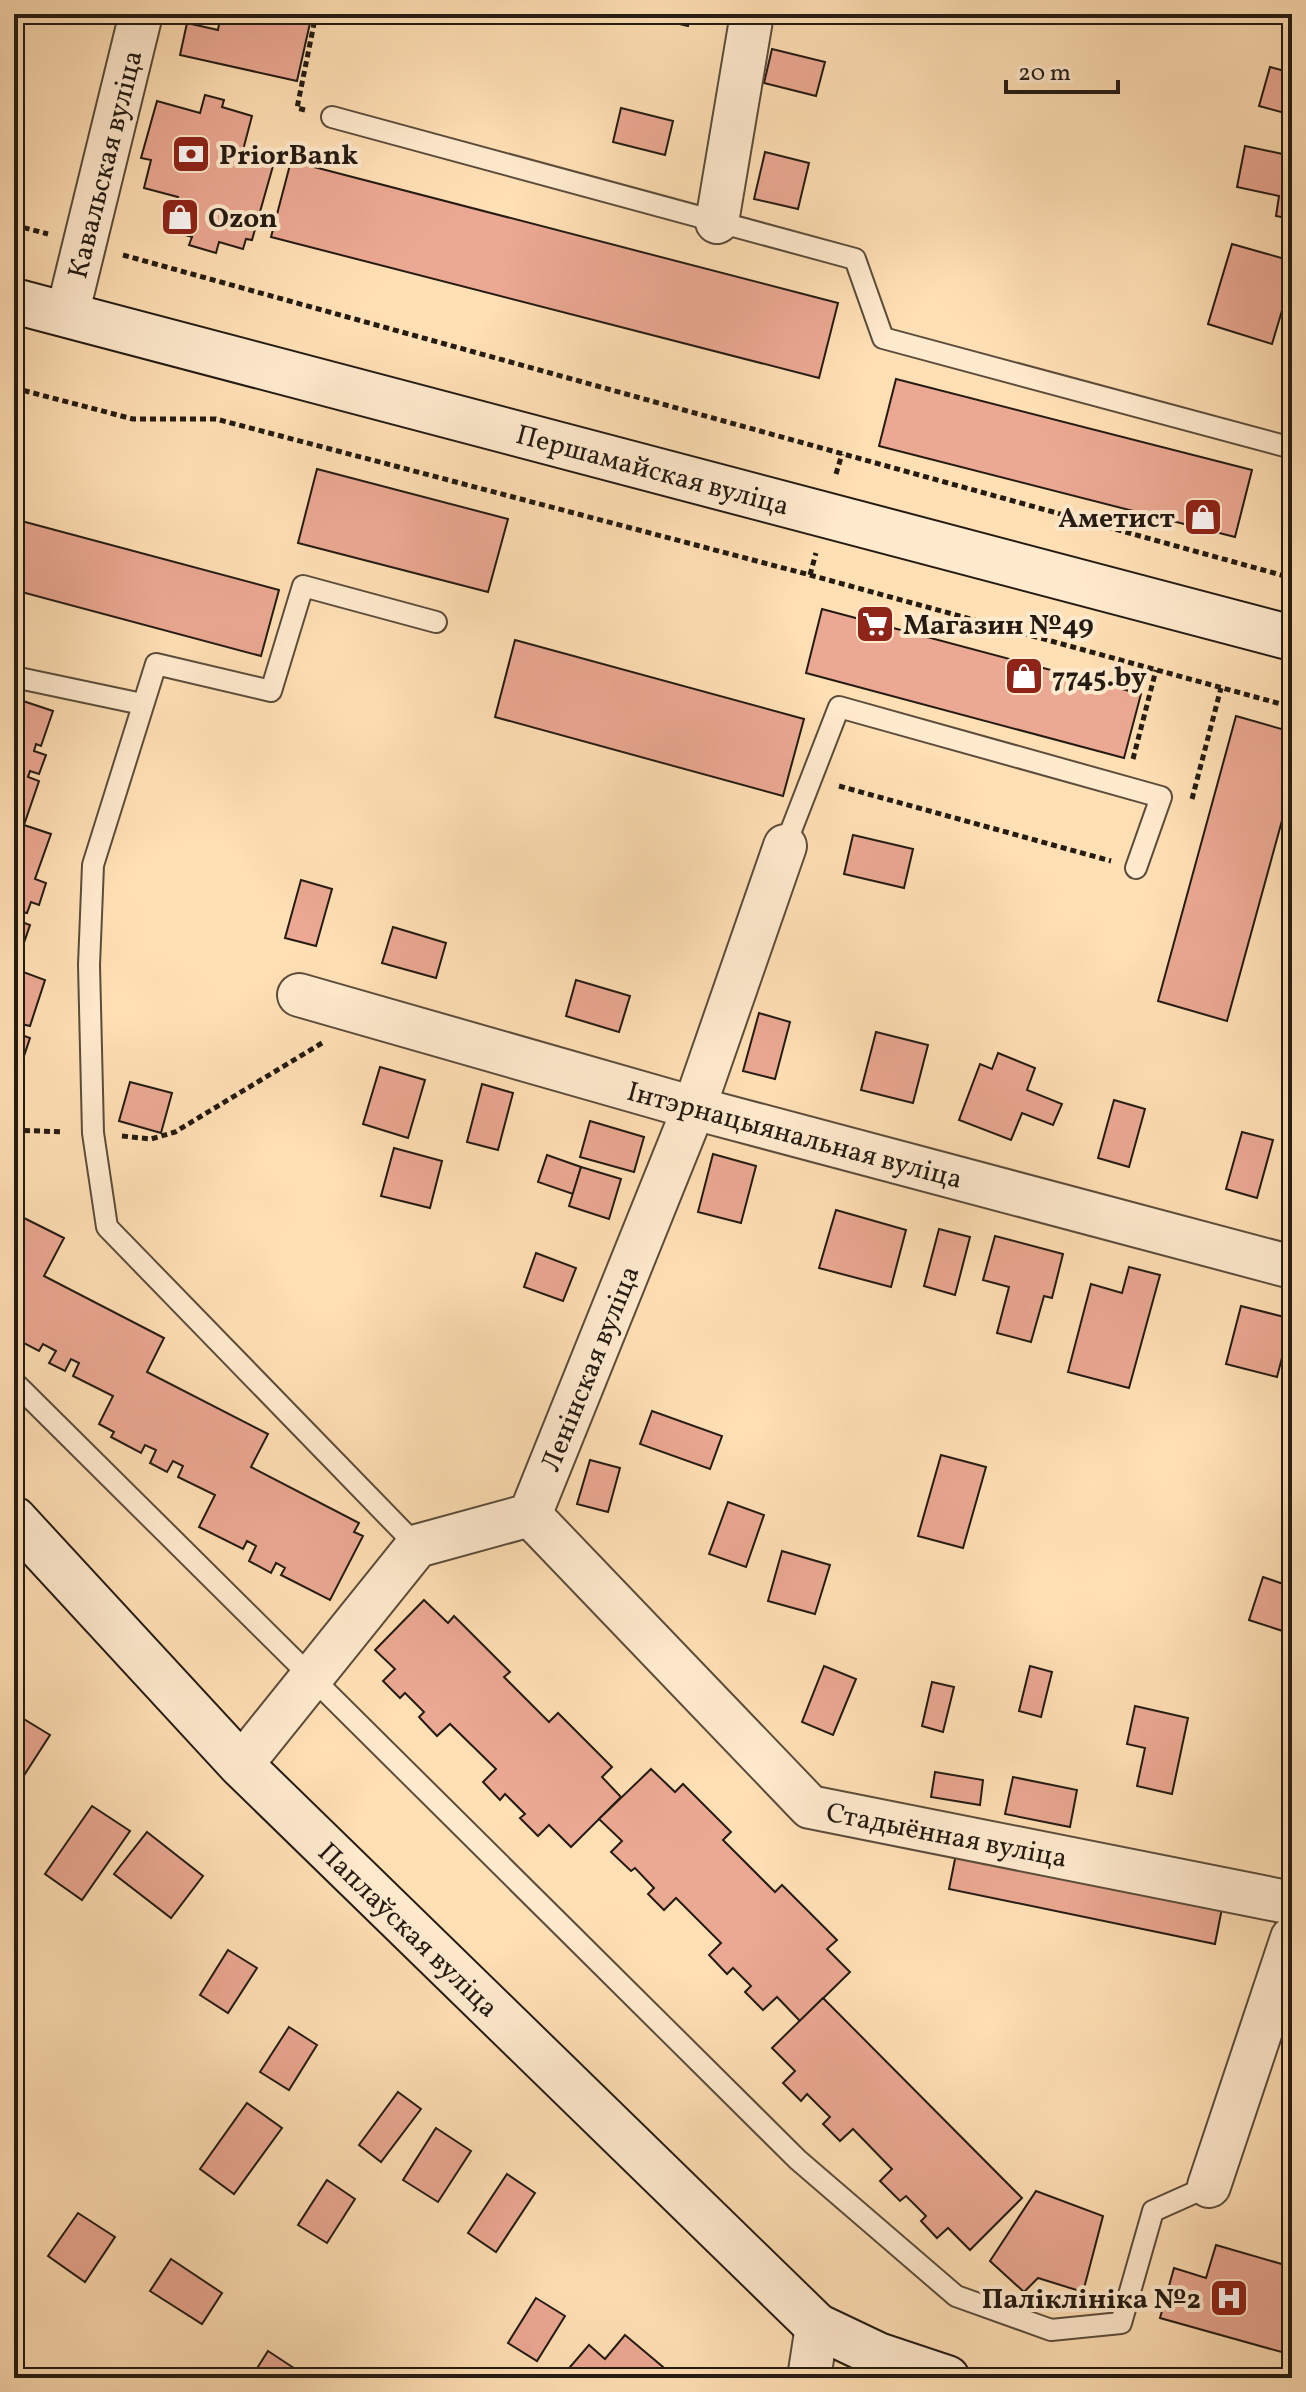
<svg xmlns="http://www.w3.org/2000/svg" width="1306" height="2392" viewBox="0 0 1306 2392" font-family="Vollkorn,serif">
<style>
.building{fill:#eba892;stroke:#241b13;stroke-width:2}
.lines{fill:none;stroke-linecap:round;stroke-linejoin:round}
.lane-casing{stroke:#5b4c3b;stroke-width:24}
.street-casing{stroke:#5b4c3b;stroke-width:46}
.secondary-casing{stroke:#241b13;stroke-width:48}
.path{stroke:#241b13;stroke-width:5;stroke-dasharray:6 4;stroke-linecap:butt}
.lane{stroke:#ffeace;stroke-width:20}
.street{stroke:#ffeace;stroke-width:42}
.secondary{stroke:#ffeace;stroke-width:44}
.labels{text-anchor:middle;stroke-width:8;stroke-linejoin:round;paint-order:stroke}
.poi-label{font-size:28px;font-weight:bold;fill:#241b13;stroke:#ffeace;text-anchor:start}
.street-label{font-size:28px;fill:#241b13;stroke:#ffeace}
</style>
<rect width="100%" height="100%" fill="#ffdfb4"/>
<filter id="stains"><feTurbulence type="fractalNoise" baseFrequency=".0025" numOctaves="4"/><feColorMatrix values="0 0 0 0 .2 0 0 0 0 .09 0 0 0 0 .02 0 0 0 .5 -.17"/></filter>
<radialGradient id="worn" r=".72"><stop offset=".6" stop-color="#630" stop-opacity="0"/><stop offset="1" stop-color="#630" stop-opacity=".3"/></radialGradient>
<g class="building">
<polygon points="221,14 312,14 297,81 180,55 187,23 218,30"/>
<polygon points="638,14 691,14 688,26"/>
<polygon points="772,49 825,62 816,96 764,83"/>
<polygon points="1270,67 1292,73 1292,115 1259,106"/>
<polygon points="205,95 224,100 222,107 252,116 243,150 275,159 252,240 246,239 243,249 219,242 216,253 189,245 192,237 169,230 178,197 144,188 151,160 141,158 157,101 200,113"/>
<polygon points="621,108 673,121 665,155 613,142"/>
<polygon points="1245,146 1292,156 1292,219 1276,216 1279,196 1237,187"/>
<polygon points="765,152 809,163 798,209 754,199"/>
<polygon points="291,161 838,303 819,378 271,237"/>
<polygon points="1232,244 1292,261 1292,277 1272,344 1208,324"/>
<polygon points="896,379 1252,470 1235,537 879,446"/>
<polygon points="317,469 508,519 488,592 298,543"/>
<polygon points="14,519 279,590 261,656 14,590"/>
<polygon points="822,609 1141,694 1124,758 806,673"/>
<polygon points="515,640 804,719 783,796 495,717"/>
<polygon points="14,698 53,711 41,746 36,744 34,751 46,755 39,774 30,771 28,777 39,781 24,825 51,834 35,879 46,883 39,905 31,902 27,913 22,912 19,921 30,925 15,969 45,980 30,1026 17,1023 14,1031"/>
<polygon points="1236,716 1292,732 1292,784 1227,1021 1158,1001"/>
<polygon points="853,835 913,849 904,888 844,874"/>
<polygon points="301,880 332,889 316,946 285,938"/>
<polygon points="393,927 446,943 436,978 382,963"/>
<polygon points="576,980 630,996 619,1032 566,1016"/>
<polygon points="759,1013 790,1022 775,1079 743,1071"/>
<polygon points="14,1032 30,1038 23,1059 14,1056"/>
<polygon points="876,1032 928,1045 913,1103 861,1090"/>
<polygon points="998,1053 1035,1068 1027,1090 1062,1104 1053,1125 1022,1113 1011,1140 959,1120 980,1064 992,1069"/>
<polygon points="14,1063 24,1067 14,1097"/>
<polygon points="380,1067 425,1080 408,1138 363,1124"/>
<polygon points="130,1082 172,1093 161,1133 119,1121"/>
<polygon points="482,1084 513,1093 498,1150 467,1142"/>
<polygon points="1114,1100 1145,1109 1129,1167 1098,1158"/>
<polygon points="590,1121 644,1137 634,1172 580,1157"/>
<polygon points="1242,1132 1273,1140 1257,1198 1226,1189"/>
<polygon points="394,1148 442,1161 430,1208 381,1196"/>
<polygon points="713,1154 756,1166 741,1223 698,1212"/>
<polygon points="547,1155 581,1167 573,1194 538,1182"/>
<polygon points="581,1167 621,1179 609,1219 569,1206"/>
<polygon points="836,1210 906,1230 891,1287 819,1268"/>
<polygon points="14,1213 64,1238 44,1276 164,1338 147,1372 268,1434 251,1467 359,1523 354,1532 363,1536 330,1600 281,1575 285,1568 276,1563 271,1573 249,1561 256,1546 247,1541 243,1549 199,1527 215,1495 178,1477 183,1466 173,1461 167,1472 150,1463 156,1450 145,1445 141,1453 111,1437 114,1432 99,1424 113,1396 73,1376 79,1363 71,1359 65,1371 49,1363 56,1351 43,1344 39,1351 14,1338"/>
<polygon points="939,1229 970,1237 955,1295 924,1286"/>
<polygon points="995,1236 1063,1254 1052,1298 1044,1296 1031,1342 997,1333 1009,1287 983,1280"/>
<polygon points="536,1253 576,1268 563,1301 524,1287"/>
<polygon points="1129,1267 1160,1275 1129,1388 1068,1372 1091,1284 1122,1293"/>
<polygon points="1241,1306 1292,1319 1277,1377 1226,1364"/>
<polygon points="652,1411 722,1436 710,1469 640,1444"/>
<polygon points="941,1455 986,1467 963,1548 918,1536"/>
<polygon points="590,1460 620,1468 608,1512 577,1504"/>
<polygon points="728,1502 764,1515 746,1567 709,1554"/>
<polygon points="782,1551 830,1565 815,1614 768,1601"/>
<polygon points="1263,1577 1292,1587 1292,1634 1249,1620"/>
<polygon points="424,1600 448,1623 454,1616 510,1672 504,1677 549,1722 558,1713 612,1767 602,1777 621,1797 571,1847 549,1825 538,1836 520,1818 525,1814 505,1794 500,1800 483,1782 496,1769 450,1724 437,1736 419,1717 424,1712 405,1693 400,1698 383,1681 395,1669 375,1650"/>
<polygon points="824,1666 856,1679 833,1735 802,1722"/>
<polygon points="1030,1666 1052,1672 1041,1717 1019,1711"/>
<polygon points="932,1682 954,1687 943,1732 922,1726"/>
<polygon points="1135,1706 1188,1718 1172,1794 1137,1786 1145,1748 1127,1744"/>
<polygon points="14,1713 50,1735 14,1791"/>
<polygon points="651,1769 675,1792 683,1784 731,1832 723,1840 775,1892 782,1885 837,1940 827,1949 850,1972 800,2021 777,1997 763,2010 745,1992 751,1986 733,1968 727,1974 709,1955 721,1943 676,1898 664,1910 648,1894 654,1888 635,1868 631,1871 611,1852 622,1841 599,1819"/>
<polygon points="935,1772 983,1780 980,1805 931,1797"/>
<polygon points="1013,1777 1077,1790 1070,1827 1005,1814"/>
<polygon points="92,1806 130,1831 82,1900 45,1874"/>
<polygon points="147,1832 203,1876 171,1918 114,1874"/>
<polygon points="956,1854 1222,1908 1215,1944 949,1889"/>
<polygon points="228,1950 257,1968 228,2013 200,1995"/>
<polygon points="823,1998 1022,2198 970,2250 948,2228 937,2238 921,2221 926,2216 906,2196 900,2201 880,2181 892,2169 853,2129 840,2141 823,2124 830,2117 807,2094 801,2101 783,2083 795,2071 772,2048"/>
<polygon points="289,2027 317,2045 289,2090 260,2072"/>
<polygon points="398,2092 421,2109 381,2162 359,2145"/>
<polygon points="247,2103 282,2128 234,2194 200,2169"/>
<polygon points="436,2128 471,2151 438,2202 403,2180"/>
<polygon points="507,2174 535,2193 496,2252 468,2233"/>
<polygon points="327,2180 355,2199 327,2243 298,2225"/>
<polygon points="1036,2191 1103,2216 1083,2292 1038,2278 1024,2292 990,2261"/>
<polygon points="78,2213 115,2237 85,2282 48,2256"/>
<polygon points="1216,2245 1292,2267 1292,2355 1160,2318 1174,2268 1206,2278"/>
<polygon points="171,2259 222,2293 202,2324 150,2291"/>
<polygon points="536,2298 565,2316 537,2361 508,2343"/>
<polygon points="625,2335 663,2367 655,2378 568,2378 564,2374 589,2345 605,2359"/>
<polygon points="268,2351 309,2378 251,2378"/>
</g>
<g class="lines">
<defs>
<g id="lane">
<polyline points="332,117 855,259 883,338 1292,448"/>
<polyline points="14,677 142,704"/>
<polyline points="785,846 839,707 1161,797 1136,868"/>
<polyline points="14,1382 798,2160 956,2296 1051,2330 1121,2323 1153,2211 1209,2186"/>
<polyline points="417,1546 107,1227 93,1133 89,965 93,865 156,664 271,691 303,586 436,622"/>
</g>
<g id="street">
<polyline points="717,222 752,14"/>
<polyline points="67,315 141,14"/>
<polyline points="299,995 694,1108 1292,1267"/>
<polyline points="530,1515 810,1807 1292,1903"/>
<polyline points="241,1765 417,1546 530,1515 694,1108 785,846"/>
<polyline points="1209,2186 1292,1938"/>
<polyline points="809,2378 817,2326"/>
</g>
<g id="secondary">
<polyline points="14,301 1292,638"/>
<polyline points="14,1519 241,1765 817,2326 878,2355 947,2378"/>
</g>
</defs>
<use href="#lane" class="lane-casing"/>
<use href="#street" class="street-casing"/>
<use href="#secondary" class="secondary-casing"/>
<g class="path">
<polyline points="305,110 297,108 316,14"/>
<polyline points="14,225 48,234"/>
<polyline points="123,255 1292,578"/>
<polyline points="14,388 133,419 216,419 810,575 1292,707"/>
<polyline points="836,474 842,454"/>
<polyline points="810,575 816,553"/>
<polyline points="1133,759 1156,670"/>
<polyline points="839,786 1111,861"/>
<polyline points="1192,799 1221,688"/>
<polyline points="14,1130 64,1132"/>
<polyline points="122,1136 151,1139 175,1132 322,1043"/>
</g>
<use href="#lane" class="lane"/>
<use href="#street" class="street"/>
<use href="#secondary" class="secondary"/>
</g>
<defs>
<symbol id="bank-square" viewBox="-11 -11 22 22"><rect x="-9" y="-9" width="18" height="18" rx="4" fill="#8f2418" stroke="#ffeace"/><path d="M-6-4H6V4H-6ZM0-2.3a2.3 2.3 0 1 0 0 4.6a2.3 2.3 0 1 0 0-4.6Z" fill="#fff"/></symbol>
<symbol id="shop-square" viewBox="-11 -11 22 22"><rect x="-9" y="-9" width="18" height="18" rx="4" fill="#8f2418" stroke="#ffeace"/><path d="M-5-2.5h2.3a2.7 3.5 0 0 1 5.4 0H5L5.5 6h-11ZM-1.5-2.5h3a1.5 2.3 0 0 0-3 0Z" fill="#fff"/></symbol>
<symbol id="supermarket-square" viewBox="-11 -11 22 22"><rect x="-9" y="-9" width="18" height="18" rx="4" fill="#8f2418" stroke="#ffeace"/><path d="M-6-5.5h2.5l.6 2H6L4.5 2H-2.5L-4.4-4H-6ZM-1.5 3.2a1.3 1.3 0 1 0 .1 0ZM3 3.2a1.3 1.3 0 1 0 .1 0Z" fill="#fff"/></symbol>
<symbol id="hospital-square" viewBox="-11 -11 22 22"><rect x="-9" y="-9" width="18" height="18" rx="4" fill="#8f2418" stroke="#ffeace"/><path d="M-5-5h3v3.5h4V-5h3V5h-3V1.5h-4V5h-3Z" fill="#fff"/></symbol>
</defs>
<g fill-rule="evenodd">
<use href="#bank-square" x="169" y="132" width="44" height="44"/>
<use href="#shop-square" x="158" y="195" width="44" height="44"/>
<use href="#shop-square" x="1181" y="495" width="44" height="44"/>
<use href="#supermarket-square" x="853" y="602" width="44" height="44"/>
<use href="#shop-square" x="1002" y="654" width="44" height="44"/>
<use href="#hospital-square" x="1207" y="2276" width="44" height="44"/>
</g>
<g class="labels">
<g class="poi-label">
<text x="219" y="164">PriorBank</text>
<text x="208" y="227">Ozon</text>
<text x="1175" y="527" text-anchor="end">Аметист</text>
<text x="903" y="634">Магазин №49</text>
<text x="1052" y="686">7745.by</text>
<text x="1201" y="2308" text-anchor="end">Паліклініка №2</text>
</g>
<g class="street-label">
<text transform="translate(104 164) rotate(-76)" y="10">Кавальская вуліца</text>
<text transform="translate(653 469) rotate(15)" y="10">Першамайская вуліца</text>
<text transform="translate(795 1134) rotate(15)" y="10">Інтэрнацыянальная вуліца</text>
<text transform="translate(589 1368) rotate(-68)" y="10">Ленінская вуліца</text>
<text transform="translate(947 1834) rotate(11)" y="10">Стадыённая вуліца</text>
<text transform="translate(409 1929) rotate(44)" y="10">Паплаўская вуліца</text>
</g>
</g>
<rect width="1306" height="2392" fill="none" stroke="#ffdfb4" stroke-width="48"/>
<rect x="16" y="16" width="1274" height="2360" fill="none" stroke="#241b13" stroke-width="4"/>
<rect x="24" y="24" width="1258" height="2344" fill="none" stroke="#241b13" stroke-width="2"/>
<path d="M1006 80v12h112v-12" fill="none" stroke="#241b13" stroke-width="4"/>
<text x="1018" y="80" font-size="24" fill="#241b13" stroke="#ffeace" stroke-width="6" paint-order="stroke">20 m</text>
<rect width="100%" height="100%" filter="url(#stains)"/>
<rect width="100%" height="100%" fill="url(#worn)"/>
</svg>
